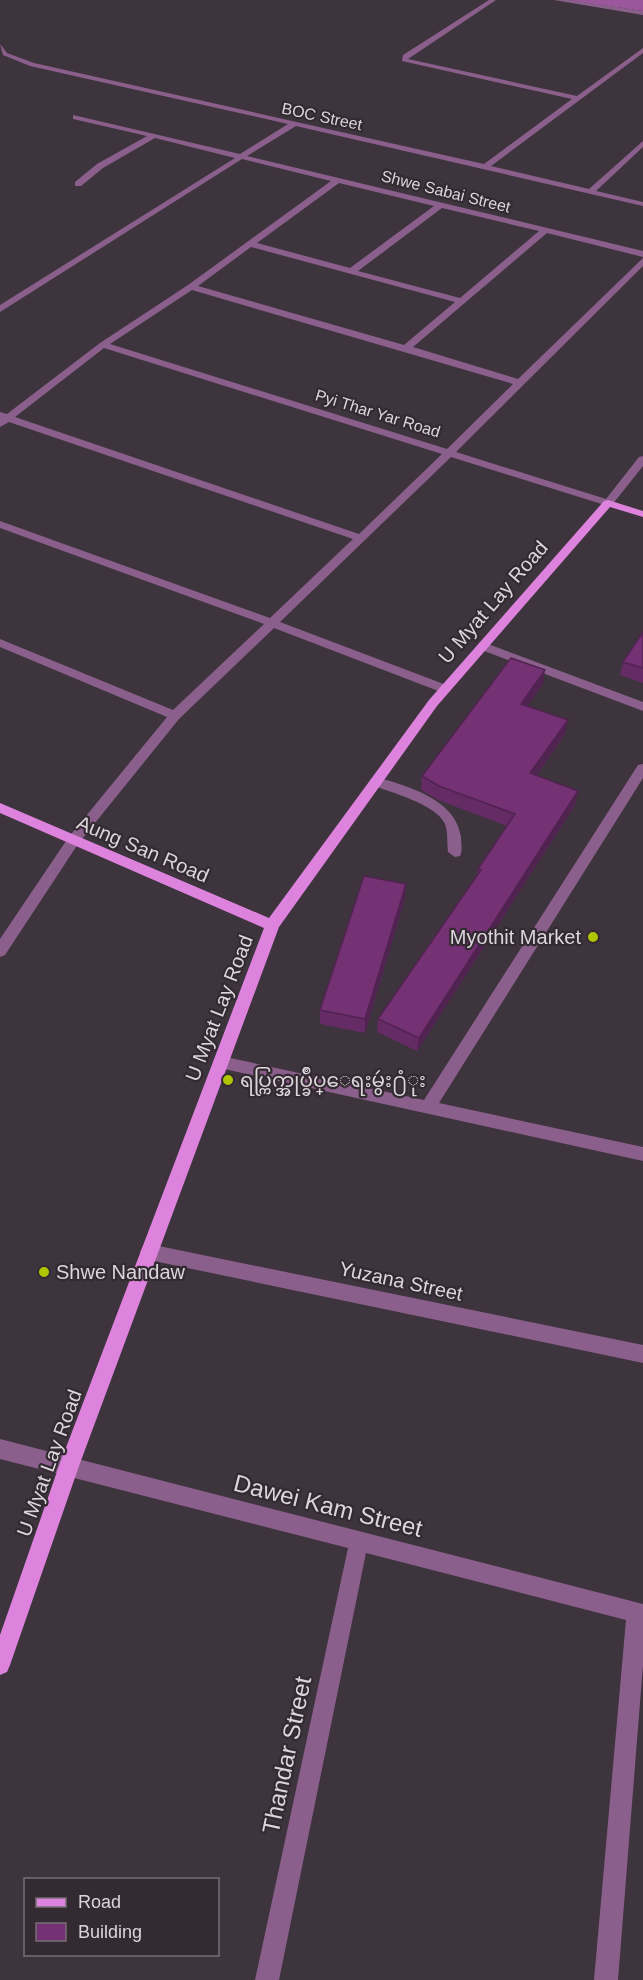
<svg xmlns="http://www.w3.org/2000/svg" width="643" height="1980" viewBox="0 0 643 1980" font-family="Helvetica,'Noto Sans Myanmar',sans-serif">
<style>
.water{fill:#9b579b}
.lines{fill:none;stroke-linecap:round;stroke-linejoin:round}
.minor{fill:#8b5f8b;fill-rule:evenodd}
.major{fill:#de83dd;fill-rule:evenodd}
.wall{fill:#642b64}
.shaded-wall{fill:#512351}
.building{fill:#743274;stroke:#512351;stroke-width:1.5}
.poi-dot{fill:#b0c502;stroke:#332a32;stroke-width:2}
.labels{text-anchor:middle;stroke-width:4.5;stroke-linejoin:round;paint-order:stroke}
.far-street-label{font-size:16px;fill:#dcd6dc;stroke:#332a32}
.street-label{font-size:20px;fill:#dcd6dc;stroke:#332a32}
.poi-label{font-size:20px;fill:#dcd6dc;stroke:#332a32;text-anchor:start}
.near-street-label{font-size:24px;fill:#dcd6dc;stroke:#332a32}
</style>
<rect width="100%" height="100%" fill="#3d343d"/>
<polygon class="water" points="567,0 643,0 643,11"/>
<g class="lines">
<g class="minor">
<path d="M489 0H496L408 59 577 96 643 48V53L491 166 589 189 643 141V147L596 191 643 202V206L296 126 247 156 643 251V257L547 233 413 347 518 379 643 258V266L456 452 606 499 639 457 643 456V466L612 505 608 506 451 457 280 622 449 686 451 689 449 692H441L274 628 179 719 78 844 5 955 0 957V939L68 838 167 717 0 647V639L173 710 264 624 0 528V521L270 618 353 539 9 422 0 427V412L7 414 100 343 188 285 331 181 242 159 0 312V305L235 158 155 138 103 168 81 186H75V182L97 164 147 136 73 119V115L240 154 288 124 30 66 3 55 0 44 7 53 34 63 484 164 572 99 402 61 403 55ZM339 183 434 206 350 268 257 243ZM442 208 539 231 460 298 358 271ZM251 247 455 302 404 345 198 286ZM192 290 513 384 447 449 110 344ZM104 348 442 454 359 534 15 417Z"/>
<polygon points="554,0 569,0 643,11 643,15"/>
<polygon points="483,642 643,702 643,711 479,649 479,643"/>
<polygon points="643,764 643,778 439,1103 643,1147 643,1161 215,1067 213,1062 215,1057 221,1056 424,1100 638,765"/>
<path d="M376 777C407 786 456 799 461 837 461 844 463 850 460 856L455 857 448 852C447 843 448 832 445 824 436 804 390 792 371 785L369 782 371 779Z"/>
<polygon points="149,1244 643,1345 643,1363 149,1260 143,1258 140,1252 143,1246"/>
<polygon points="0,1439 643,1604 643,1665 618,1980 594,1980 626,1620 366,1553 279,1980 255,1980 348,1548 0,1459"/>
</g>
<polygon class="major" points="608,500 643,511 643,517 610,507 437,706 279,927 79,1466 10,1665 7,1672 0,1675 0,1635 59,1466 264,928 0,813 0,803 269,918 429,700 604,501"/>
</g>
<g class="wall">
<polygon points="643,632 643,683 620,675 623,662"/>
<polygon points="543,684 527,706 565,734 536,776 575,805 417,1051 377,1032 378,1019 477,876 478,869 507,826 438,800 421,790 422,776"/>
<polygon points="405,898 365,1033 320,1024 320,1010"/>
</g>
<g class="shaded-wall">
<polygon points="545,670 543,684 519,718 521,704"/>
<polygon points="568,720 565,734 528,787 530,773"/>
<polygon points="578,791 575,805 417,1051 419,1038"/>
<polygon points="406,884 405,898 365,1033 365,1019"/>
</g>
<g class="building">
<polygon points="643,632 643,668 623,662"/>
<polygon points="511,658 545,670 521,704 568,720 530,773 578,791 419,1038 378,1019 481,870 478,869 515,814 439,786 422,776"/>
<polygon points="364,876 406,884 365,1019 320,1010"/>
</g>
<g class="poi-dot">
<circle cx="593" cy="937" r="6"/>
<circle cx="228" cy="1080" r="6"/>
<circle cx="44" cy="1272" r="6"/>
</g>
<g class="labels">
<g class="far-street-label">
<text transform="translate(322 116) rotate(12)" y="6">BOC Street</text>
<text transform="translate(446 191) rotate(14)" y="6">Shwe Sabai Street</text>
<text transform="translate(378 413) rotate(17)" y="6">Pyi Thar Yar Road</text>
</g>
<g class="street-label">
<text transform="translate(493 602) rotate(-49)" y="7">U Myat Lay Road</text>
<text transform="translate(143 849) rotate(23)" y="7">Aung San Road</text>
<text transform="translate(219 1008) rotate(-69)" y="7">U Myat Lay Road</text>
<text transform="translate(401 1281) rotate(12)" y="7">Yuzana Street</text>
<text transform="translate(49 1463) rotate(-70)" y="7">U Myat Lay Road</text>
</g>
<g class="poi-label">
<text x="581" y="944" text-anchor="end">Myothit Market</text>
<text x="240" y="1087">ရပ္ကြက္အုပ္ခ်ဳပ္ေရးမွဴး႐ံုး</text>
<text x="56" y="1279">Shwe Nandaw</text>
</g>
<g class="near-street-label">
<text transform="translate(328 1506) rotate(14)" y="8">Dawei Kam Street</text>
<text transform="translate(287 1755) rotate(-78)" y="8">Thandar Street</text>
</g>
</g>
<rect x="24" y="1878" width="195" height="78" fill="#332a32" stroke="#776f76" stroke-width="1.5"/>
<rect x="36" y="1898" width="30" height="9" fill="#de83dd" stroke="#776f76" stroke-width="1.5"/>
<text x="78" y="1908" font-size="18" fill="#dcd6dc">Road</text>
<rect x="36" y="1923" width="30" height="18" fill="#743274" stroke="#776f76" stroke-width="1.5"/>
<text x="78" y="1938" font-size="18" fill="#dcd6dc">Building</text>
</svg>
